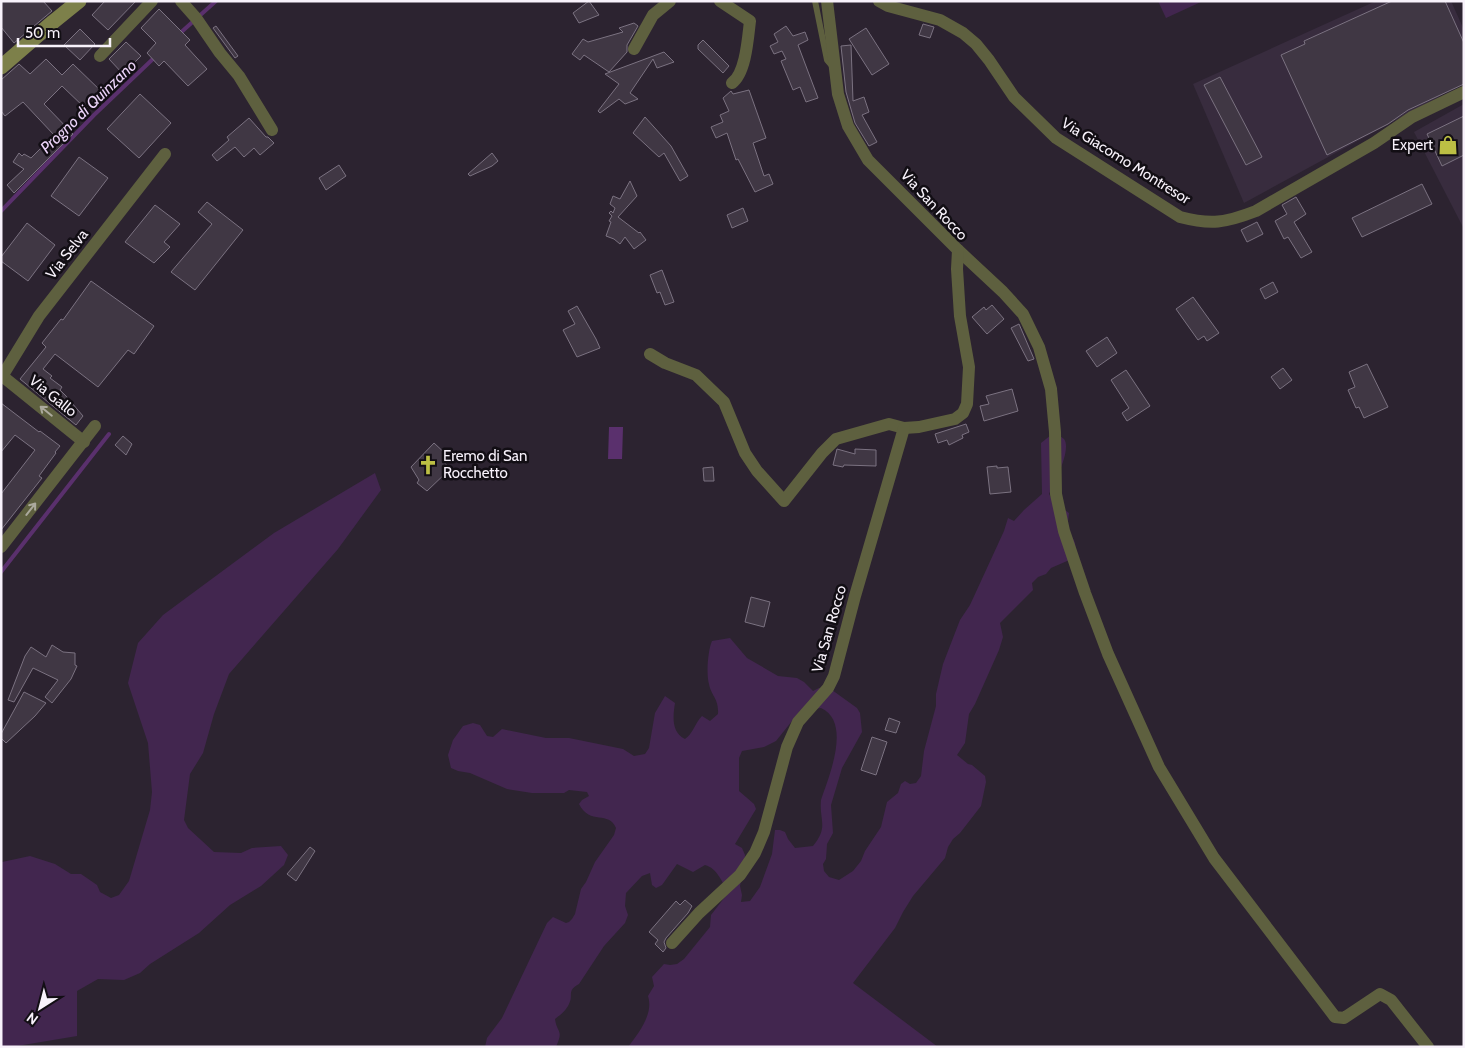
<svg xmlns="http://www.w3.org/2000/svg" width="1465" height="1048" viewBox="0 0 1465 1048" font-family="Cabin,sans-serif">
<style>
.built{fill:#382c3e}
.green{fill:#42264f;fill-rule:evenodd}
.water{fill:#5a306d}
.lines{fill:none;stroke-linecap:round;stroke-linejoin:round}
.stream{stroke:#5a306d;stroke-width:4}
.building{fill:#403744;stroke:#7b7281}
.lane{stroke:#5e603f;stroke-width:6}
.street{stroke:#5e603f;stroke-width:12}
.secondary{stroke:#7d804a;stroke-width:15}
.oneway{stroke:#aba99d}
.labels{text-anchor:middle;stroke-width:5;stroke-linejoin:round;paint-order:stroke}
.poi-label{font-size:15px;fill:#f8f2fb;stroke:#120e14;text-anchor:end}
.street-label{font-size:15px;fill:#f8f2fb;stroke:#120e14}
.water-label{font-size:16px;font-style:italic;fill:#ecd4f9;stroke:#120e14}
</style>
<rect width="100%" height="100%" fill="#2c2330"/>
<g class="built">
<polygon points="1376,1 1451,1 1464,30 1464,83 1244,203 1193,84"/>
<polygon points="1464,104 1464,229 1414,132"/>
</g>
<g class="green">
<polygon points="1158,1 1203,1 1166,18"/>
<path d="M1057 434C1059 436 1062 437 1064 439 1072 449 1054 484 1049 494L1054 502 1069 513 1067 530C1076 542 1077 543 1074 558L1051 568 1046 574 1038 577 1032 583 1033 590 1000 623 1003 637 999 650 975 704 969 714 965 743 957 755 968 764 972 765 985 776 986 782 981 806 960 833 953 839 948 847 945 858 913 896 903 912 895 928 853 983 938 1047H628C638 1034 654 1014 648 996L654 986 652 977 664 964 670 965 677 964 684 959 710 927 711 915 728 893C723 883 717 868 705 865L693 872 677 864 662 885 656 888 652 885 650 873 642 876 626 893 625 906 628 915 625 923 604 946 579 984C566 991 574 995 569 1004 566 1011 560 1015 555 1019 557 1034 564 1029 556 1047H485L487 1038 502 1018 547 923 553 917 566 923 569 922 572 919 575 914 581 889 586 882 595 862 614 835 616 828C609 810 590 826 579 804L582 800 589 796 587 792 569 790 564 793H532L507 789 470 773 458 771 451 768 448 755 453 740 463 726 473 723 480 725 487 736 493 737 502 729 546 738H569L623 749 634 756 645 754 649 748 655 713 665 696 675 703C673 716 671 732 685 739 693 734 695 723 702 716L710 721 718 714C719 698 711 696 709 684 706 674 708 650 712 641L730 638 747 658 778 676 797 678 804 682 813 691 819 688 832 690 857 708 860 713 862 732 842 768 831 805 833 833 827 844 826 859 823 864 824 871 829 877 839 880 853 871 861 861 865 851 881 827 887 802 898 793 901 784 905 781 910 784 916 783 921 776 924 751 936 706V694L943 664 960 620 970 605 1004 531 1008 518 1014 521 1024 510 1042 494 1041 443 1051 435ZM821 708C852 722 829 776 821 800 819 821 829 826 813 846L795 848 788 839 785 832 780 830H775L772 854 760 887 750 901 741 902 742 895 740 886 744 867 745 855 742 848 735 844 756 809 754 804 739 791V758L742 751 764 747 776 741 800 711Z"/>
<polygon points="375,473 381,490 338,549 229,674 214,714 203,753 190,774 184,820 188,828 214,852 241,853 252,848 281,846 288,855 284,865 261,886 230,905 199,933 150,964 140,973 124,980 98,979 77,991 77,1036 11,1047 1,1047 2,862 30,856 55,864 71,874 81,874 97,885 100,892 111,898 119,895 129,881 150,810 152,792 148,743 128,683 138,643 163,615 274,533"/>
</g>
<polygon class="water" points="609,427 623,427 622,459 608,459"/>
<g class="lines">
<g class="stream">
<polyline points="178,35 216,1"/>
<polyline points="1,211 94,115 155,57"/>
<polyline points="1,572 109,434"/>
</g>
</g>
<g class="building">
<polygon points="1,1 43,1 52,11 14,43 1,27"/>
<polygon points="105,1 136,1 108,30 92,15"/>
<polygon points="589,1 599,15 579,23 573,13"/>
<polygon points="1392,1 1445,1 1464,43 1464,84 1408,110 1388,124 1327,155 1281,55 1305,44 1304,41"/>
<polygon points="159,9 190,40 185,45 207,69 188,86 164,61 159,66 147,53 156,43 141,28"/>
<polygon points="634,23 638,26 627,45 627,52 609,72 584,55 580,60 572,54 583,39 588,42 623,32 619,28"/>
<polygon points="923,24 934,27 930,38 919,35"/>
<polygon points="216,26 238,56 235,58 213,28"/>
<polygon points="786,26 793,36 805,32 808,40 798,45 818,98 806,102 800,87 793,90 781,61 786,59 782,51 774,54 770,46 778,42 774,34"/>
<polygon points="866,28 889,64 872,75 849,39"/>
<polygon points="80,29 95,44 80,60 64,45"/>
<polygon points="703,40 729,66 723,73 698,49 698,45"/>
<polygon points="126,42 141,56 123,74 109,59"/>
<polygon points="851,45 853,101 864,97 869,112 862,115 877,142 869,146 855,123 846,92 841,46"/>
<polygon points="664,52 674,62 657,68 653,59 630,93 638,99 625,104 619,99 600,113 598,111 619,84 605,74"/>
<polygon points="46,59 62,75 73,64 103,93 86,109 62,86 44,104 73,134 14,193 7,185 24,169 13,162 19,153 22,156 24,154 31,158 54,135 23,102 5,116 1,111 1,80 19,64 30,74"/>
<polygon points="1220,77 1262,157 1246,165 1204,85"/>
<polygon points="749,90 766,138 753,143 764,176 769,174 773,184 755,192 738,159 736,160 727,133 716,138 711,127 723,122 720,115 729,111 723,98 731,91 733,94"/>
<polygon points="140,94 171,123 139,158 107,129"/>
<polygon points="1464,116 1464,155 1442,166 1427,134"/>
<polygon points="645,117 671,146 688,176 680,181 664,153 659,157 633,133"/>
<polygon points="249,118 266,137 268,137 274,143 260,155 254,148 244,157 235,147 217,161 212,155 229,140 227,137"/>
<polygon points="492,153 498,161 492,166 470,176 468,174"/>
<polygon points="79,157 108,178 79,216 51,196"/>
<polygon points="339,165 346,176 326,190 319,178"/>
<polygon points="630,181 637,196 618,217 639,233 640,232 646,240 634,249 625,237 620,244 614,239 606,236 611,222 609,221 612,216 609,213 611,211 613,213 615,208 610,204 613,196 620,199"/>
<polygon points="1422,184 1432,204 1362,237 1352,218"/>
<polygon points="1296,197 1306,214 1294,222 1312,252 1301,258 1288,237 1284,239 1275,221 1287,214 1282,205"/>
<polygon points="207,202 243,230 195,290 171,272 212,224 198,212"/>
<polygon points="155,205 180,224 164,242 170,247 154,263 125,242"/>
<polygon points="743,208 748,221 732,228 727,215"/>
<polygon points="1257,222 1263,234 1247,242 1241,230"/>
<polygon points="27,223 55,245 28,281 1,261 1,257"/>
<polygon points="662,270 674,302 665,305 660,292 657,293 650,275"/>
<polygon points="91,281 154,326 134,354 128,350 98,387 55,354 43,369 52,376 50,378 62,387 60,390 66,396 83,416 76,425 20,379 46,347 42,343 61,319 63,320"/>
<polygon points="1273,282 1278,292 1265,299 1260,289"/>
<polygon points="1193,297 1219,333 1207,341 1204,336 1198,340 1176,309"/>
<polygon points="992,305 1004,319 987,334 972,317 984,307 986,310"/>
<polygon points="577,306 596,339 600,348 577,357 563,330 575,324 568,311"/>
<polygon points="1019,324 1034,359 1028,361 1011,328"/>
<polygon points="1107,337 1117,353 1097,367 1086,351"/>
<polygon points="1367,364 1388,407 1364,418 1359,407 1356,408 1348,390 1355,387 1349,372"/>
<polygon points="1283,368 1292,380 1280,389 1271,377"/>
<polygon points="1126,370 1150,406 1127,421 1122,413 1129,408 1111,380"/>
<polygon points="1012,389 1018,411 984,421 980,406 989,404 986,396"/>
<polygon points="1,403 39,432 40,431 60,446 55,452 56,453 39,476 42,478 1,530 1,494 35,450 15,435 1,452"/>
<polygon points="966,424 969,432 962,435 963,438 949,445 947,440 938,443 935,434"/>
<polygon points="123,436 132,444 126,455 115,445"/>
<polygon points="434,443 448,456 443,461 450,469 427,491 417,483 419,480 411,467"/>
<polygon points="837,449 855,454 855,449 876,450 876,466 844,465 843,467 833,465"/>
<polygon points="997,466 997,468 1008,467 1011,492 990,494 987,467"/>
<polygon points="713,467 714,481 704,481 703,468"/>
<polygon points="751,597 770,602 764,627 745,622"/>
<polygon points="52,645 63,652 75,653 75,665 77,666 71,679 52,703 45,697 58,680 33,668 14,702 8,700 25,656 31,647 46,657"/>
<polygon points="24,692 46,703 35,716 6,743 1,738 1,734"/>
<polygon points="889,718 900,722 896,733 885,730"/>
<polygon points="872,737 887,742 876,775 861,770"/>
<polygon points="310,847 315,851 296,881 287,874"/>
<polygon points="685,900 692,906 688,913 666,938 664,942 666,948 663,952 655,944 658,940 649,932 676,901 680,905"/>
</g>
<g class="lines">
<polyline class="lane" points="815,1 827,60 833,67"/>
<g class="street">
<polyline points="181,1 196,18 220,53 239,76 272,130"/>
<path d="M720 1 750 21C748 37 746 73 732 83"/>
<path d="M879 1 888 6 940 20 963 33 976 44 989 60 1014 97 1056 138 1180 217C1211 225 1225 223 1256 211L1374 143 1412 117 1464 92"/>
<polyline points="634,49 653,15 670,1"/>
<polyline points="100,56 152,1"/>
<polyline points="958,250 1003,292 1023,314 1039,347 1051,389 1055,432 1056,494 1064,531 1085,593 1108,654 1159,767 1214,858 1335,1017 1344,1018 1380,994 1391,1000 1428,1047"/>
<polyline points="650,354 665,363 696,375 724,402 745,453 757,471 784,501 822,453 836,439 889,424 904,428 919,427 955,419 963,413 967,404 969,367 960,316 957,269 958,250 868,160 848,126 838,94 827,1"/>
<polyline points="1,375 84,442"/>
<polyline points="1,378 39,316 165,154"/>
<polyline points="1,547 95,426"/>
<polyline points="672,943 699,913 740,875 755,853 764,832 787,747 798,722 828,688 834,676 855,596 904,428"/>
</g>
<polyline class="secondary" points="1,67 53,22 79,1"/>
</g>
<defs><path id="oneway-shaft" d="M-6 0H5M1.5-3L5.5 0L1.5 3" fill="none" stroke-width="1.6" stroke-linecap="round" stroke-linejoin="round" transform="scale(1.25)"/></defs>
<g class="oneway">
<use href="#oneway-shaft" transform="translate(46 411) rotate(-141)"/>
<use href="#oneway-shaft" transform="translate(31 509) rotate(-52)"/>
</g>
<defs>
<symbol id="shop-bare" viewBox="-9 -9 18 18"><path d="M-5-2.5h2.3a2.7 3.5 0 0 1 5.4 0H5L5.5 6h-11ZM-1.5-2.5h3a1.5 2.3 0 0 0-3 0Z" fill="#bcbf44" stroke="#120e14" stroke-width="2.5" paint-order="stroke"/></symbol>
<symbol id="church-bare" viewBox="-9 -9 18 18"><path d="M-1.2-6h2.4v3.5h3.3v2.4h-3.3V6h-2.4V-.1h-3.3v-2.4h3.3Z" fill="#bcbf44" stroke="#120e14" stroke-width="2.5" paint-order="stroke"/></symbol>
</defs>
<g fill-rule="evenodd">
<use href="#shop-bare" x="1434" y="131" width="28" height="28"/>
<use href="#church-bare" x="414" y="451" width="28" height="28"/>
</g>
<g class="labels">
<g class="poi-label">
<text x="1433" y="150">Expert</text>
<text x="443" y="461" text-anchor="start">Eremo di San<tspan x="443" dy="17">Rocchetto</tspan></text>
</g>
<g class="street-label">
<text transform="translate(1126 161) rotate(32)" y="5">Via Giacomo Montresor</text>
<text transform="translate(934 205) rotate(47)" y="5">Via San Rocco</text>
<text transform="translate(67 254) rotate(-52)" y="5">Via Selva</text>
<text transform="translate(53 396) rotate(39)" y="5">Via Gallo</text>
<text transform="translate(829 629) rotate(-74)" y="5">Via San Rocco</text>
</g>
<g class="water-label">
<text transform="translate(88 106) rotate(-44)" y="6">Progno di Quinzano</text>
</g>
</g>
<rect width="1465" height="1048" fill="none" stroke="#f8f2fb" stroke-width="5"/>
<g transform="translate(40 1008) rotate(216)" stroke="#120e14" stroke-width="4" paint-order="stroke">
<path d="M0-4L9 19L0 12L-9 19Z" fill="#f8f2fb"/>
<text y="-8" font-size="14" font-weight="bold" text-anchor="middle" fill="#f8f2fb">N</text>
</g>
<path d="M18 38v8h92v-8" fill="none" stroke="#f8f2fb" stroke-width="2.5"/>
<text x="25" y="38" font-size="15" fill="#f8f2fb" stroke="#120e14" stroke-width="4" paint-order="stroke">50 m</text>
</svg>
